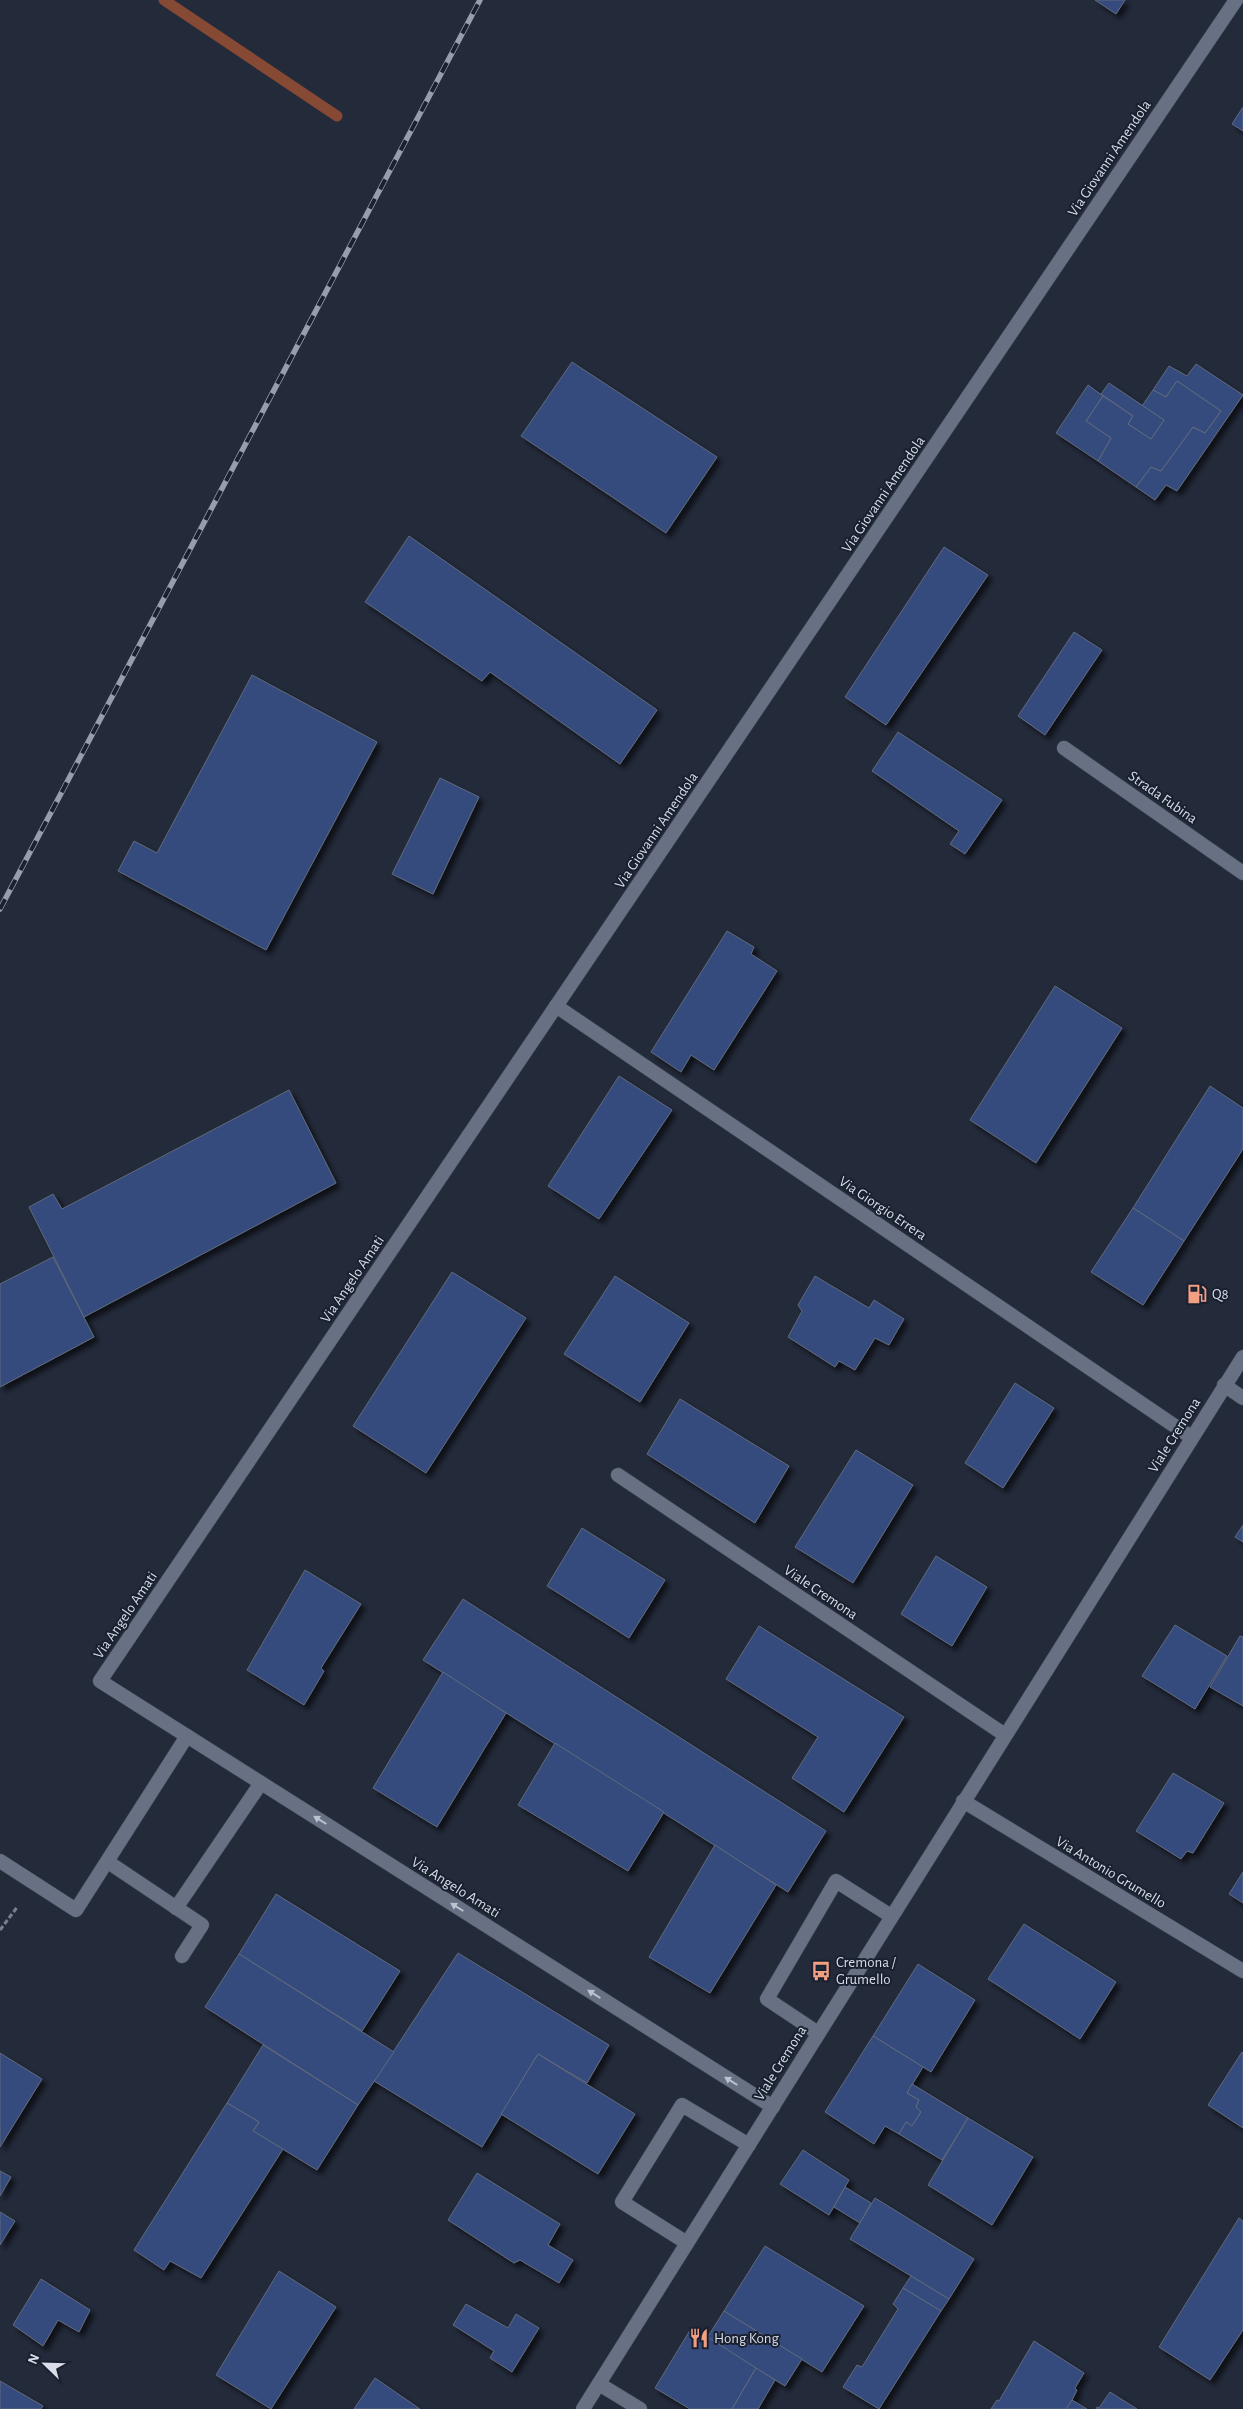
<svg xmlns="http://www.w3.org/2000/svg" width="1243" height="2409" viewBox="0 0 1243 2409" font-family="'Alegreya Sans',sans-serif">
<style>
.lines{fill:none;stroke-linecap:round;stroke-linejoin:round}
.stream{stroke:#864934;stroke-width:11}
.building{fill:#344b7e;stroke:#616a7c;filter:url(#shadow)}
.service-casing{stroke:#414855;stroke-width:15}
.minor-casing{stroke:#414855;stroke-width:15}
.secondary-casing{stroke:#414855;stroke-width:15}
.path{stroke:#787f8c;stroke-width:3;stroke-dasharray:5 2.5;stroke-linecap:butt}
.service{stroke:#687183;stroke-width:14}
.minor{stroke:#687183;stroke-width:14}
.secondary{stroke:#687183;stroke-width:14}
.rail-casing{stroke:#979daa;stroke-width:5.5}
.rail{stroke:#192130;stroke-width:4;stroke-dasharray:11;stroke-linecap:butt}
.oneway{fill:#bcc2cf}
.labels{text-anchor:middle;stroke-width:4;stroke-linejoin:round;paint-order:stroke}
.street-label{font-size:15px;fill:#d8dde8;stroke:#192130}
.poi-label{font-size:15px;fill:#d8dde8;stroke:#192130;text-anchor:start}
</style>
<defs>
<filter id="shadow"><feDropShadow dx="4.5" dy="4.5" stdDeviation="2.5" flood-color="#0009"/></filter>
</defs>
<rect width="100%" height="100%" fill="#232a3a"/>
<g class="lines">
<polyline class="stream" points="164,0 337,116"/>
</g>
<g class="building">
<polygon points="1095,0 1125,0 1116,14"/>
<polygon points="1243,107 1243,131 1232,124"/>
<polygon points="572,362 717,457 666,533 521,436"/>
<polygon points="1196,364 1243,395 1177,491 1166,485 1155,500 1136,487 1151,467 1161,471 1193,427 1205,433 1221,411 1177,381 1166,397 1153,390 1169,366 1187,376"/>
<polygon points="1177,381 1221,411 1205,433 1193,427 1161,471 1151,467 1136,487 1098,461 1111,438 1086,421 1103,396 1133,416 1128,424 1151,439 1164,420 1142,406 1153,390 1166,397"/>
<polygon points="1109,383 1164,420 1151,439 1128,424 1133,416 1101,394"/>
<polygon points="1088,385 1103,396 1086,421 1111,438 1098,461 1056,433"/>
<polygon points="409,536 657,710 620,764 490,672 482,681 365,602"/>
<polygon points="944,547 988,575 886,725 845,697"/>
<polygon points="1074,632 1102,650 1045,735 1018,716"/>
<polygon points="252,675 377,742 266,950 118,871 134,841 157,853"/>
<polygon points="898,732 1002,800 965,854 950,844 959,831 872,771"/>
<polygon points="440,778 479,797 433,894 392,874"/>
<polygon points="727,931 754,947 751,954 777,971 714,1070 691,1055 681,1072 651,1052"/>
<polygon points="1055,986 1122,1028 1036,1163 970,1120"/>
<polygon points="619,1076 672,1110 599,1219 548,1186"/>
<polygon points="1210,1086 1243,1108 1243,1149 1184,1241 1133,1208"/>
<polygon points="289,1090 336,1183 84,1317 29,1207 53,1194 62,1209"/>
<polygon points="1133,1208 1184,1241 1143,1305 1091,1272"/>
<polygon points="53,1257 94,1337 0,1387 0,1284"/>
<polygon points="452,1272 526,1318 426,1473 353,1426"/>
<polygon points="615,1276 689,1323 640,1402 564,1354"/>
<polygon points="815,1276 869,1308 874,1300 904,1319 889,1345 875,1338 855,1370 839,1361 835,1367 788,1337 802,1311 798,1305"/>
<polygon points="1015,1383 1054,1408 1003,1488 965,1463"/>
<polygon points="680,1399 789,1466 755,1523 647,1454"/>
<polygon points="856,1450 913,1485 853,1583 795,1547"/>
<polygon points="1243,1525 1243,1542 1235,1537"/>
<polygon points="582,1528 665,1580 629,1638 547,1586"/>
<polygon points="936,1556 987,1587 952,1646 901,1614"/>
<polygon points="305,1570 361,1604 321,1668 324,1671 304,1705 247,1670"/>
<polygon points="463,1599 826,1831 788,1892 423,1660"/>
<polygon points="1175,1625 1227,1656 1195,1709 1142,1676"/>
<polygon points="759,1626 904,1717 844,1812 792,1778 818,1737 726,1679"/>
<polygon points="1240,1636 1243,1637 1243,1706 1210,1687"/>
<polygon points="443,1672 506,1713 437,1827 373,1788"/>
<polygon points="555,1743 664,1812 628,1871 518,1805"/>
<polygon points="1173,1773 1224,1803 1193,1853 1187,1851 1181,1859 1136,1831"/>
<polygon points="715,1845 776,1885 710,1993 649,1957"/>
<polygon points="1243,1872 1243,1903 1229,1894"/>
<polygon points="276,1894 400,1971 362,2031 239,1954"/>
<polygon points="1024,1924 1116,1982 1080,2039 988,1979"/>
<polygon points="458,1953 609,2045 587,2083 538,2054 482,2147 374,2081"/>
<polygon points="239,1954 394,2052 358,2105 205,2007"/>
<polygon points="918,1964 975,2000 931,2072 873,2036"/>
<polygon points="873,2036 923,2067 907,2093 919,2100 916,2107 921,2112 912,2126 906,2122 899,2134 885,2126 874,2144 825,2112"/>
<polygon points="263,2045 358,2105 317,2170 253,2131 259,2122 227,2103"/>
<polygon points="1242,2052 1243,2053 1243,2128 1208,2105"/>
<polygon points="0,2053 42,2079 0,2147"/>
<polygon points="538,2054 635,2114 598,2174 501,2114"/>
<polygon points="912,2084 968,2118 942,2160 899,2134 906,2122 912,2126 921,2112 916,2107 919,2100 907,2093"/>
<polygon points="227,2103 259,2122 253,2131 283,2149 201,2278 170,2261 164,2270 134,2250"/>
<polygon points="968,2118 1033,2157 992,2225 928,2185"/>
<polygon points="803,2150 849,2180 829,2215 780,2184"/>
<polygon points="0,2171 11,2177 0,2196"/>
<polygon points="477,2173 560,2224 548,2245 573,2260 559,2283 520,2260 514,2263 448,2220"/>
<polygon points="845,2187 871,2203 860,2223 834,2207"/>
<polygon points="875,2198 974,2259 949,2299 850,2239"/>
<polygon points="0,2212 15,2221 0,2245"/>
<polygon points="1239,2218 1243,2221 1243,2330 1210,2380 1159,2347"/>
<polygon points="765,2246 864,2306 822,2372 724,2311"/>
<polygon points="279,2271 336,2307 271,2409 216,2375"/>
<polygon points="911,2276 949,2299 941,2311 903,2288"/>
<polygon points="41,2279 90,2310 79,2332 58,2320 43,2346 13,2325"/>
<polygon points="903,2288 941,2311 879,2409 843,2387 857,2365 862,2367 898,2309 893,2304"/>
<polygon points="466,2304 508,2328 516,2314 539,2328 512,2372 490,2358 494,2351 453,2325"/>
<polygon points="724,2311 802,2359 785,2386 707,2338"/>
<polygon points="692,2327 756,2368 732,2409 690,2409 655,2388"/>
<polygon points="1034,2341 1084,2373 1075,2388 1077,2390 1072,2400 1066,2409 991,2409 997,2400 999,2401"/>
<polygon points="756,2368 775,2380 758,2409 732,2409"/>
<polygon points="375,2378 420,2409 354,2409"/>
<polygon points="0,2381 43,2406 41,2409 0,2409"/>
<polygon points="1110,2392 1137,2409 1096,2409 1097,2407 1099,2408"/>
<polygon points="1072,2400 1087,2409 1066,2409"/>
</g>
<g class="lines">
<defs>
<g id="service">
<polyline points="1064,748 1243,873"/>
<polyline points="618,1475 1005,1735"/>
<polyline points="0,1861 76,1910 187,1736"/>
<polyline points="108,1862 202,1925 182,1956"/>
<polyline points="176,1908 261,1783"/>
<polyline points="818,2033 767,1999 836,1881 891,1916"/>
<polyline points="687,2243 622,2202 682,2105 749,2145"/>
</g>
<g id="minor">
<polyline points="556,1006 1191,1437"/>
<polyline points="1224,1385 1243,1398"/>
<polyline points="963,1801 1243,1971"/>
<polyline points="773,2107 100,1681 1236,0"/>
<polyline points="599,2384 640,2409"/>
</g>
<polyline id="secondary" points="583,2409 1243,1357"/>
</defs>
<use href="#service" class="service-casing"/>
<use href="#minor" class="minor-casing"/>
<use href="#secondary" class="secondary-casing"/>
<polyline class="path" points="0,1930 18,1906"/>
<use href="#service" class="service"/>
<use href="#minor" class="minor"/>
<use href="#secondary" class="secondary"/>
<defs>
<polyline id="rail" points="0,909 480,0"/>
</defs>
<use href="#rail" class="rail-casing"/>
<use href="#rail" class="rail"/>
</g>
<defs><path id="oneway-solid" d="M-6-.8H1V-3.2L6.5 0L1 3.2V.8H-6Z" transform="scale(1.25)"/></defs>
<g class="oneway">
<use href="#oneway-solid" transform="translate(320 1820) rotate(-148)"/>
<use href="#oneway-solid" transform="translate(457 1907) rotate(-148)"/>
<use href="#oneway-solid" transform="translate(594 1994) rotate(-148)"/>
<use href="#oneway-solid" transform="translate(731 2081) rotate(-148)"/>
</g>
<defs>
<symbol id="fuel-bare" viewBox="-9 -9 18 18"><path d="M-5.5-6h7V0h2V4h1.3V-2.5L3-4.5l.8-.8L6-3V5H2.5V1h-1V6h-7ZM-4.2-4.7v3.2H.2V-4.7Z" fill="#f39f83" stroke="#192130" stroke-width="2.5" paint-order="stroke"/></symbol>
<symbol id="bus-bare" viewBox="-9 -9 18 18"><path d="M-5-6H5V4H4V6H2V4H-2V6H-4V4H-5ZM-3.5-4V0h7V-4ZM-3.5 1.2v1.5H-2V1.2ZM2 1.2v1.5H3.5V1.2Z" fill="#f39f83" stroke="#192130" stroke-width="2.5" paint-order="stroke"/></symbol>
<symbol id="restaurant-bare" viewBox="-9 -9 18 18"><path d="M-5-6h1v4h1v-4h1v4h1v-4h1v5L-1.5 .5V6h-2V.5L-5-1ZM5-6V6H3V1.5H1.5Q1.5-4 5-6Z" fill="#f39f83" stroke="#192130" stroke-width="2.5" paint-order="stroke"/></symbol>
</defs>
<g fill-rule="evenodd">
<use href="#fuel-bare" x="1183" y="1280" width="28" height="28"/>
<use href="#bus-bare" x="807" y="1957" width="28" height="28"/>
<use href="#restaurant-bare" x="685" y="2324" width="28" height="28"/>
</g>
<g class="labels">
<g class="street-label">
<text transform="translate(1109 158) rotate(-56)" y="5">Via Giovanni Amendola</text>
<text transform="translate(883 494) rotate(-56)" y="5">Via Giovanni Amendola</text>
<text transform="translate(1163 797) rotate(35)" y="5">Strada Fubina</text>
<text transform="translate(656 830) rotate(-56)" y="5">Via Giovanni Amendola</text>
<text transform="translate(883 1208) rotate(34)" y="5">Via Giorgio Errera</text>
<text transform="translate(352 1279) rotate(-56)" y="5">Via Angelo Amati</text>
<text transform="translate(1174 1435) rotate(-58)" y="5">Viale Cremona</text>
<text transform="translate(821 1592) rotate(34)" y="5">Viale Cremona</text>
<text transform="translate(125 1615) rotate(-56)" y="5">Via Angelo Amati</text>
<text transform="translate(1111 1872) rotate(31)" y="5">Via Antonio Grumello</text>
<text transform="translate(456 1887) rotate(32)" y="5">Via Angelo Amati</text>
<text transform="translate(780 2063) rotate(-58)" y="5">Viale Cremona</text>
</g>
<g class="poi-label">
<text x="1212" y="1299">Q8</text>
<text x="836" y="1967">Cremona /<tspan x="836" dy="17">Grumello</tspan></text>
<text x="714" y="2343">Hong Kong</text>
</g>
</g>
<g transform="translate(45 2364) rotate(293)" stroke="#192130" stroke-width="4" paint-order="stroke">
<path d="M0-4L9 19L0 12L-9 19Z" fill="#d8dde8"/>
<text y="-8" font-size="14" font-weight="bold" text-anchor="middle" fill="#d8dde8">N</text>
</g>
</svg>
